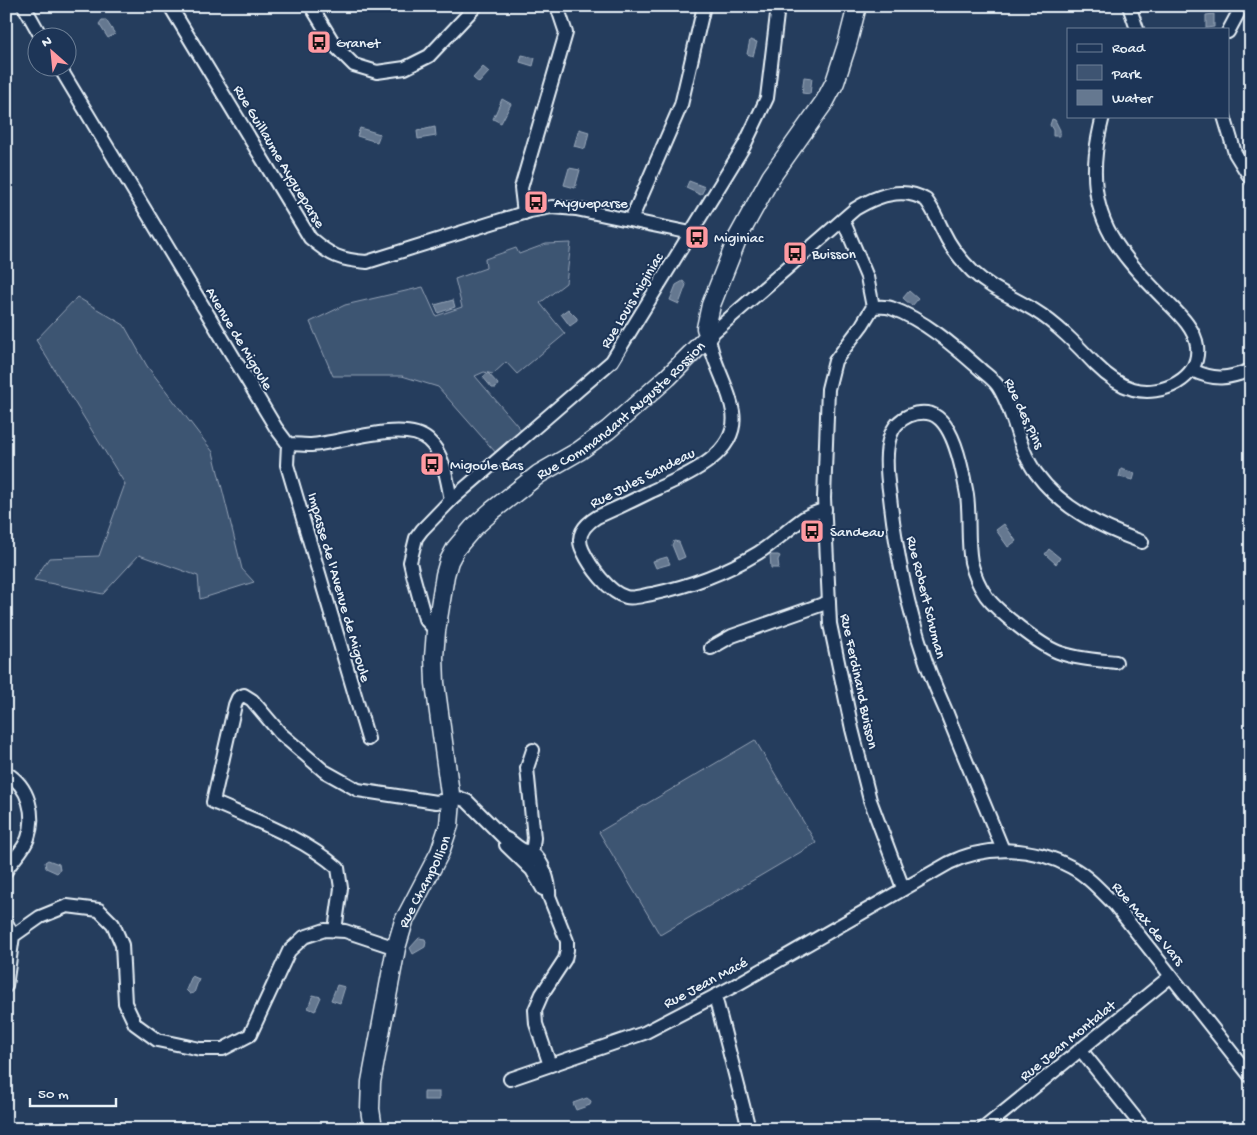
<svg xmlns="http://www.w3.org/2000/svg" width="1257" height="1135" font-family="'Gochi Hand',sans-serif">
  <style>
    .green { fill: #3e5472; stroke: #93a2b5 }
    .water { fill: #657890; stroke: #99a8ba }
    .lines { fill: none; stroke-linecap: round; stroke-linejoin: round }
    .street-casing { stroke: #e8f1f8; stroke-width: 16 }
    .secondary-casing { stroke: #e8f1f8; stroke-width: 21 }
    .street { stroke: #1d3557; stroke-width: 12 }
    .secondary { stroke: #1d3557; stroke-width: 18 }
    .labels { text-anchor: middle; stroke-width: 4; stroke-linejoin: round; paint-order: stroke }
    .poi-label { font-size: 15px; fill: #e8f1f8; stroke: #1d3557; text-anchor: start }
    .street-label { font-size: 15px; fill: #e8f1f8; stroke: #1d3557 }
  </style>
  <rect width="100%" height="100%" fill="#253d5d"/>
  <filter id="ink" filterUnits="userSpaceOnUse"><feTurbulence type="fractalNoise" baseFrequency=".02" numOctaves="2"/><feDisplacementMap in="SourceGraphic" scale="10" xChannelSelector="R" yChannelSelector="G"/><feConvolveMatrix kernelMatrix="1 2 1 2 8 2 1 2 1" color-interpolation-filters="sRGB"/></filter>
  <g filter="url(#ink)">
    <g class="green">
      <polygon points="571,243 566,283 540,303 565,334 517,374 506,362 493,374 484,372 475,376 523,432 497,454 438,387 402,376 333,376 310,322 345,305 423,287 436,316 462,307 455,279 486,268 485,259 516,248 519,254 546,244"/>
      <polygon points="77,297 124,325 147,366 213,452 242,569 254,582 200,599 198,576 139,555 103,594 34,580 49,558 99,556 125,484 36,340"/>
      <polygon points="755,740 816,843 660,935 599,832"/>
    </g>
    <g class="water">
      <polygon points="1214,14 1214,27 1206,28 1206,15"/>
      <polygon points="102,20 106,20 115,34 108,38 99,24"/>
      <polygon points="750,40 757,42 753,56 747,54"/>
      <polygon points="522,55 535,58 533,66 520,62"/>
      <polygon points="483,67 489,72 479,83 473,78"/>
      <polygon points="804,77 812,78 810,94 802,93"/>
      <polygon points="502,99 511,104 501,123 493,119"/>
      <polygon points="1052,119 1055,120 1060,130 1060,136 1053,136 1053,130 1050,125"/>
      <polygon points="435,127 436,136 418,139 417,131"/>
      <polygon points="360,128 380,134 377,142 357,136"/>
      <polygon points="579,129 589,132 585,149 574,146"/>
      <polygon points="569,168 580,170 575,188 564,185"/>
      <polygon points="689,181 705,187 701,195 686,188"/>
      <polygon points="683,281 686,285 679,304 670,300 676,285"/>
      <polygon points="909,291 918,299 912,306 903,298"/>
      <polygon points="453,300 455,307 438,313 435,305"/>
      <polygon points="568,309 577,318 577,321 570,326 561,314"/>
      <polygon points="488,373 498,384 496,388 492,388 483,377"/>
      <polygon points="1121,469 1135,473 1133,480 1119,477"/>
      <polygon points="1004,524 1016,541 1008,547 996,530"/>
      <polygon points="674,541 679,542 685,557 678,560 672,545"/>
      <polygon points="1049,549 1060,558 1056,564 1045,554"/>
      <polygon points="770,555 778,555 780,556 778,560 779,568 771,568"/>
      <polygon points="667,557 670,564 656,568 653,561"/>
      <polygon points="48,860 59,864 60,870 57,873 46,868 45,862"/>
      <polygon points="419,938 425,939 426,942 425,947 413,954 410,948"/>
      <polygon points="192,976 199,979 194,993 190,994 186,990"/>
      <polygon points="337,985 345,987 340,1003 331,1000"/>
      <polygon points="313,995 321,997 315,1011 308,1008"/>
      <rect x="424" y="1092" width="15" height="8"/>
      <polygon points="587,1098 591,1101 590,1105 576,1110 573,1103"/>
    </g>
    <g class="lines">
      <g class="street-casing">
        <g id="street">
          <polyline points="24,6 42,38"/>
          <path d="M170 6 310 238C331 256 340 260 367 262L530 211 552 207 576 209 691 233"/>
          <polyline points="311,6 336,47 354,65 377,72 405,68 429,56 476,6"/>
          <polyline points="1129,6 1137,29"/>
          <polyline points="1228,32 1242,6"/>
          <path d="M60 68 276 428 288 444C296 444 304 445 311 445 341 443 405 419 428 440 444 454 447 480 451 500"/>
          <polyline points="1224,116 1235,153 1251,179"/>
          <polyline points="524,213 521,188 566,33 557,6"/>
          <polyline points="631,220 681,105 704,6"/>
          <polyline points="843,220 867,277 873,307 862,325 835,361 828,389 824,498 830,624 852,729 870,800 903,888"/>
          <path d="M873 307C879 307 886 306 891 308 925 320 955 347 981 370 987 375 994 380 998 386 1015 412 1017 447 1036 473 1062 509 1101 527 1142 542"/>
          <path d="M1192 370C1215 381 1227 379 1251 370"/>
          <polyline points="288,444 287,465 368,739"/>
          <path d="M825 509C818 512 810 514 804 518 788 529 774 543 758 553 725 573 690 586 652 594 644 595 634 599 626 597 609 593 590 566 583 551 575 536 584 525 597 517 615 509 634 500 652 491 683 477 740 455 733 412 729 385 711 361 709 336L855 209C876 196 903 186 926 200 934 210 938 222 944 233 951 248 961 260 973 272 991 289 1013 297 1034 310 1057 324 1077 345 1096 365 1106 375 1119 385 1133 389 1161 397 1201 379 1197 346 1195 329 1179 314 1168 303 1123 257 1088 223 1096 153 1097 141 1100 128 1103 116"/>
          <polyline points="436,631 425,619 413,575 410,562 416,538 422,530 451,500 612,361 744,146 767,98 778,6"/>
          <polyline points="711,648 732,636 829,602"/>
          <path d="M6 773C29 786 36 815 28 838 24 850 12 860 6 871"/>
          <polyline points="506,845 532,870 543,889"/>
          <path d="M1003 850C984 803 964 757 946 711 938 693 930 675 924 656 907 605 896 551 890 497 887 477 882 441 897 424 905 416 916 412 927 413 954 416 963 473 967 495 970 517 967 540 971 562 974 574 979 586 986 596 998 612 1040 645 1058 652 1076 659 1097 660 1116 662"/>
          <polyline points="528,866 531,861 534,838 527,768 533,750"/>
          <polyline points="6,922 13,936"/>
          <path d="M335 930 341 888 338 868C302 837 256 821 213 802L235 705 238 698 244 695 252 700 280 733 324 771 358 790 436 802 459 798 467 801 504 838C511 840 514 845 521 849 524 851 528 851 532 853 543 860 550 883 549 896L567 941V950L565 959 542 994 535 1010 536 1024 550 1065"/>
          <polyline points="6,986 13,936 40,917 67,906 99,910 113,924 122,945 125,1003 135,1024 157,1040 200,1049 223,1049 250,1035 289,951 304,937 325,930 345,931 396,948"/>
          <polyline points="715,996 749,1129"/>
          <polyline points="1080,1049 1144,1129"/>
          <path d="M510 1079 644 1033 736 985 949 863C987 844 1034 847 1071 867 1088 876 1102 892 1115 905L1251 1077"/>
          <polyline points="983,1129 1171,976"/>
        </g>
      </g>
      <g class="secondary-casing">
        <g id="secondary">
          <path id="s1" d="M373 1129 370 1109 371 1082 396 948 404 921 440 852 449 825 451 801 435 683 434 657 436 631 445 575 449 561 456 548 473 528 493 510 539 474 579 451 608 430 668 377 709 336 706 328 711 305 738 237 771 177 825 101 835 82 847 45 857 6"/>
        </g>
      </g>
      <use href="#street" class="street"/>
      <use href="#secondary" class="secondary"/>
    </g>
  </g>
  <defs>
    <g id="bus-square" transform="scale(1.25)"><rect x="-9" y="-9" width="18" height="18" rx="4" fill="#ff9aa2" stroke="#1d3557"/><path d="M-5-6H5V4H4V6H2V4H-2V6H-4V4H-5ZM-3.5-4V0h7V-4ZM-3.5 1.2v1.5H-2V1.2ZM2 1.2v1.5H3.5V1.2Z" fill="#111"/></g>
  </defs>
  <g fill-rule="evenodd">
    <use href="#bus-square" x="319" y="42"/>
    <use href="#bus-square" x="536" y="202"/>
    <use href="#bus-square" x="697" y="237"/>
    <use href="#bus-square" x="795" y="253"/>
    <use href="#bus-square" x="432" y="464"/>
    <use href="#bus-square" x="812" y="531"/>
  </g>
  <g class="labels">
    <g class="poi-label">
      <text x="336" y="47">Granet</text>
      <text x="554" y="207">Aygueparse</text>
      <text x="714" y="242">Miginiac</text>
      <text x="812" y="258">Buisson</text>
      <text x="450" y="469">Migoule Bas</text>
      <text x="830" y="536">Sandeau</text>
    </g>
    <g class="street-label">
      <text transform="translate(280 156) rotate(59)" y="5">Rue Guillaume Aygueparse</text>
      <text transform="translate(631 300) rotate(-59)" y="5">Rue Louis Miginiac</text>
      <text transform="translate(240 338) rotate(59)" y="5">Avenue de Migoule</text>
      <text dy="5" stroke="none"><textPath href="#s1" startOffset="815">Rue Commandant Auguste Rossion</textPath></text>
      <text transform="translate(1025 413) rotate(65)" y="5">Rue des Pins</text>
      <text transform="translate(642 477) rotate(-27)" y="5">Rue Jules Sandeau</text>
      <text transform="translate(340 587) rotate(74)" y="5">Impasse de l'Avenue de Migoule</text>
      <text transform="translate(927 597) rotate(76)" y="5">Rue Robert Schuman</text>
      <text transform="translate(860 681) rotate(78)" y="5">Rue Ferdinand Buisson</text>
      <text dy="5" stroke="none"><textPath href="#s1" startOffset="256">Rue Champollion</textPath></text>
      <text transform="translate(1149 923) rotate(50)" y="5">Rue Max de Vars</text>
      <text transform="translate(705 982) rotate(-28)" y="5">Rue Jean Macé</text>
      <text transform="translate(1067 1040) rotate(-39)" y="5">Rue Jean Montalat</text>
    </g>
  </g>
  <rect width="1257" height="1135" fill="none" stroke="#1d3557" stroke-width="25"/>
  <rect x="12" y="12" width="1232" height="1110" fill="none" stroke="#e8f1f8" stroke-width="2" filter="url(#ink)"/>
  <rect x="1067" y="28" width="162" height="90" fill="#1d3557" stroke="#6e8097"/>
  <rect x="1077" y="44" width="25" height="8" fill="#1d3557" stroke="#6e8097"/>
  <text x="1112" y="52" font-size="15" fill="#e8f1f8">Road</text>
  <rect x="1077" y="65" width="25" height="15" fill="#3e5472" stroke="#6e8097"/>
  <text x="1112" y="78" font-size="15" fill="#e8f1f8">Park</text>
  <rect x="1077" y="90" width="25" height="15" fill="#657890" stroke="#6e8097"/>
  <text x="1112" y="102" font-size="15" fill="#e8f1f8">Water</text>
  <g transform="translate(52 52) rotate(333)"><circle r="24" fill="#1d3557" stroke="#6e8097"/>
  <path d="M0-4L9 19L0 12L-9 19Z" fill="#ff9aa2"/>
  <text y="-8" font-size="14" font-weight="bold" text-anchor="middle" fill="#e8f1f8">N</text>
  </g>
  <path d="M30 1098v8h86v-8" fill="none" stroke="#e8f1f8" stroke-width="2.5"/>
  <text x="38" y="1098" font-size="15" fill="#e8f1f8" stroke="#1d3557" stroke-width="4" paint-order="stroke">50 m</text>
</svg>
